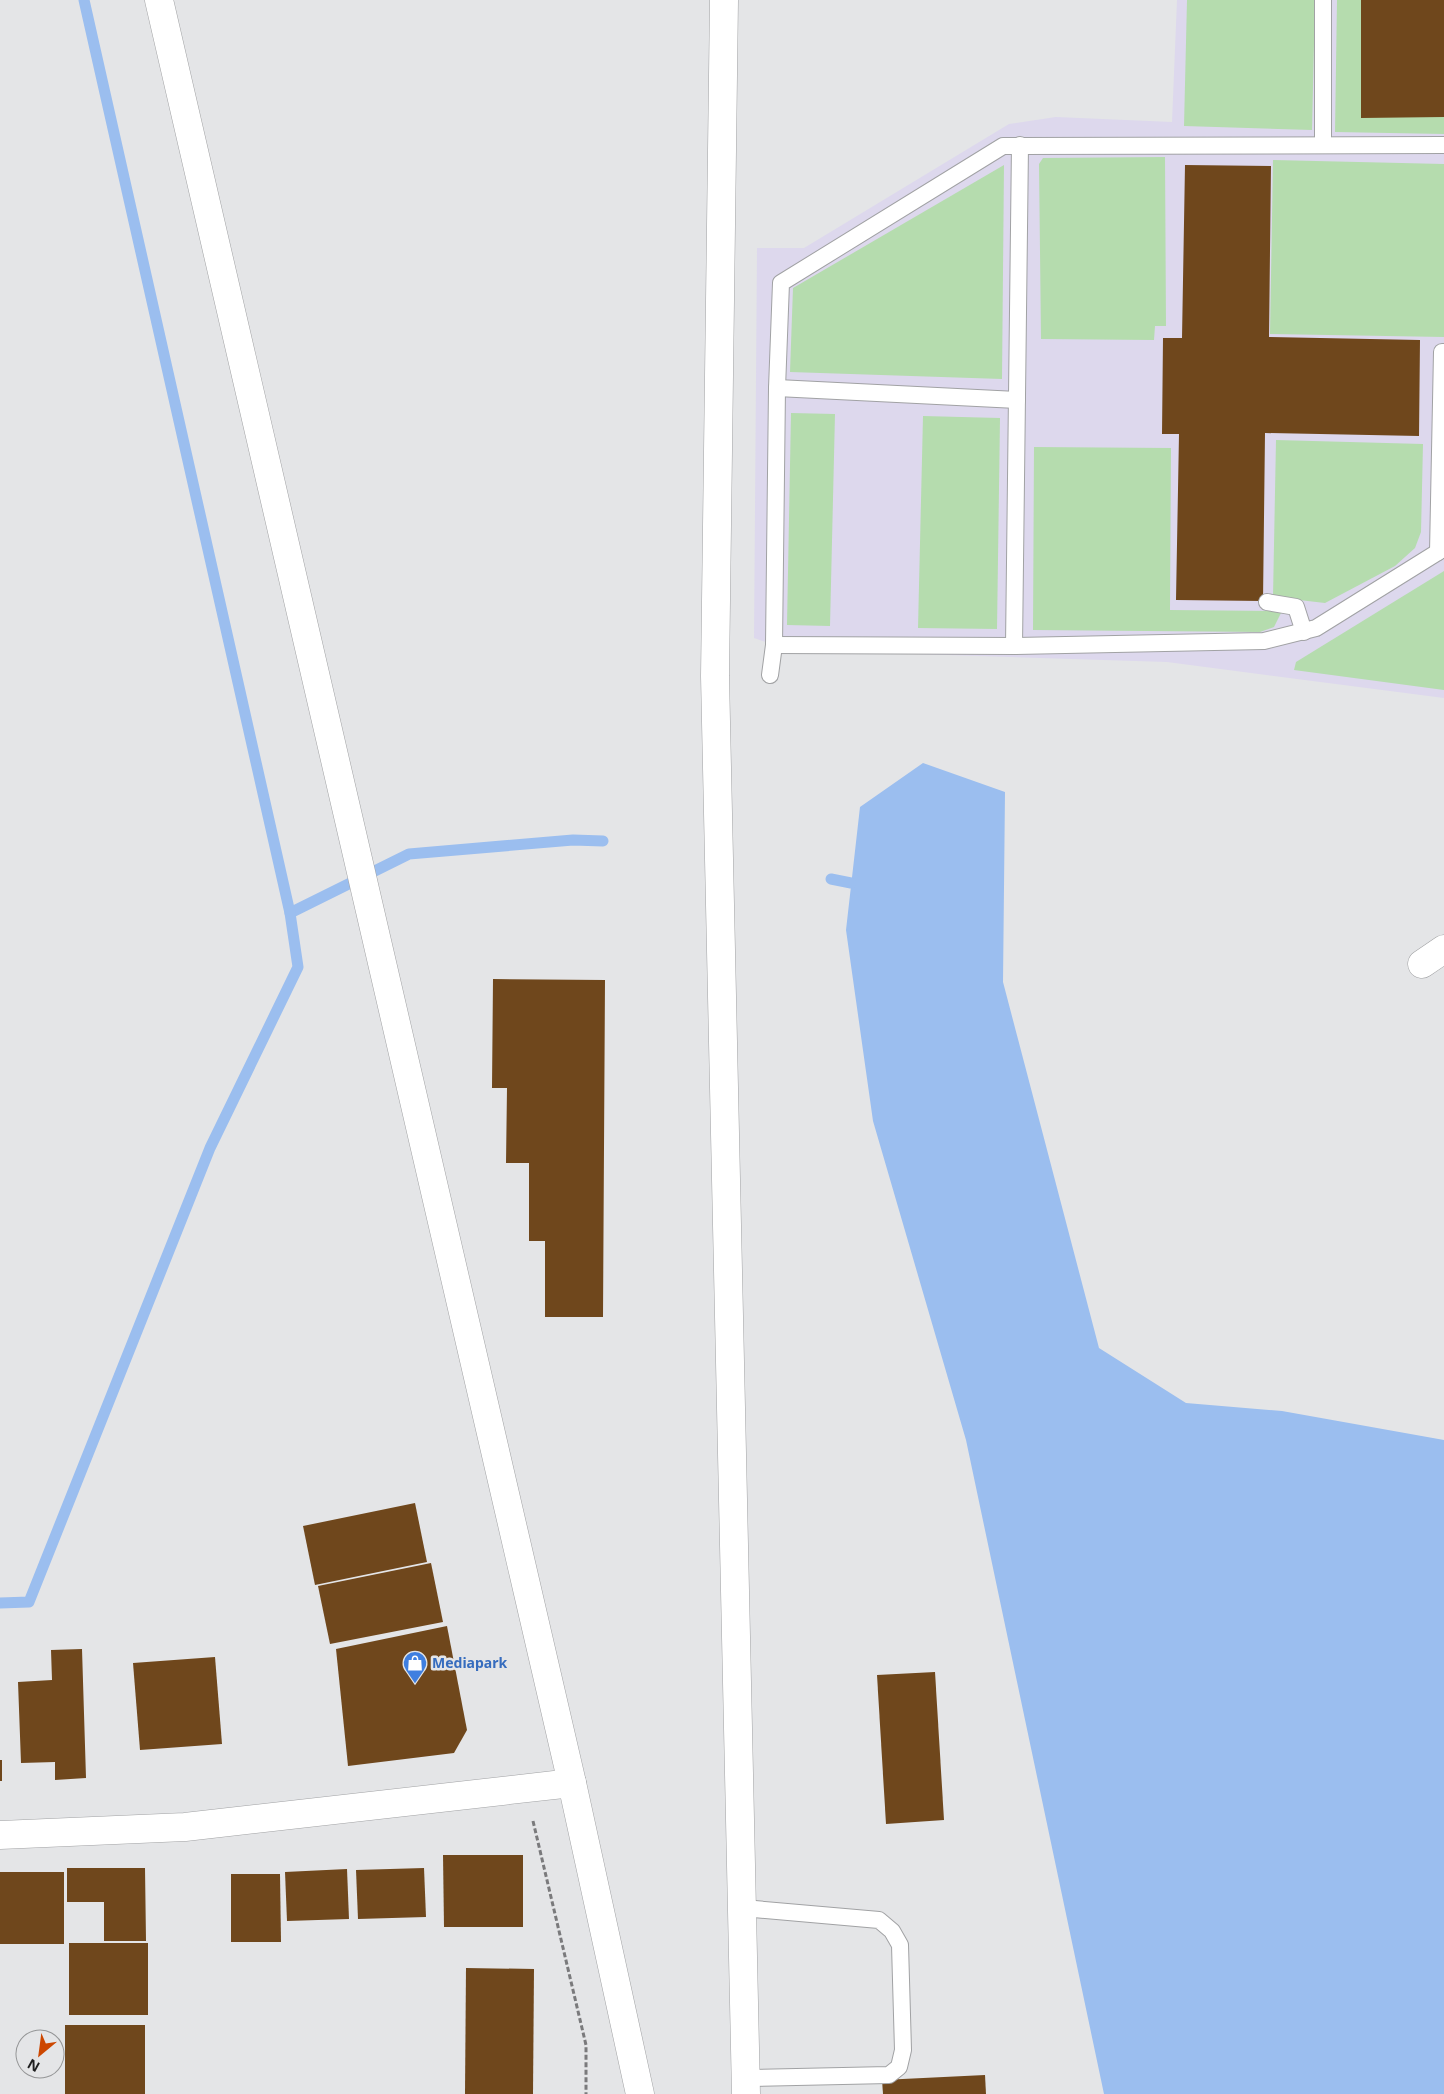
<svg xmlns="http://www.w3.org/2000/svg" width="1444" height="2094" font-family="'Noto Sans',sans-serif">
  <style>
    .education { fill: #ddd8ed }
    .green { fill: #b5dcae }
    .water { fill: #9bbeef }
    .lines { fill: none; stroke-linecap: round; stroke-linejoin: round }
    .stream { stroke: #9bbeef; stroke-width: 11 }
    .building { fill: #6f471c }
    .service-casing { stroke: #a1a2a4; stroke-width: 18 }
    .minor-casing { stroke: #a1a2a4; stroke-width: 29 }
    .tertiary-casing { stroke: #a1a2a4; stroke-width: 29 }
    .path { stroke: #7a7a7c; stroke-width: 3; stroke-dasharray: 5 2.5; stroke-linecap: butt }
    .service { stroke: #fff; stroke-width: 16 }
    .minor { stroke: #fff; stroke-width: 28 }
    .tertiary { stroke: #fff; stroke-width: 28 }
    .labels { text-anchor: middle; stroke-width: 5; stroke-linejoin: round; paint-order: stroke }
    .shop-label { font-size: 14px; font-weight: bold; fill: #366cbe; stroke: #e4e5e7; text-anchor: start }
  </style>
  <rect width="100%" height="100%" fill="#e4e5e7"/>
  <polygon class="education" points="1177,0 1444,0 1444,698 1167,662 789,650 754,638 757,248 804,248 1009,124 1056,117 1172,122"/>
  <g class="green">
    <polygon points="1187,0 1315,0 1312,130 1184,126"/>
    <polygon points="1337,0 1444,0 1444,134 1335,132"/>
    <polygon points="1165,157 1166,326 1155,326 1154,340 1041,339 1039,164 1043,158"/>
    <polygon points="1273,160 1444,164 1444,337 1270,334"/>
    <polygon points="1004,165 1002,379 790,372 793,288"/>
    <polygon points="791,413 835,414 830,626 787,625"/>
    <polygon points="923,416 1000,418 997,629 918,628"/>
    <polygon points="1276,440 1423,444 1421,532 1415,548 1395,566 1325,603 1273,597"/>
    <polygon points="1034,447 1171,448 1170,610 1282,611 1274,627 1260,632 1033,630"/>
    <polygon points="1444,571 1444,690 1294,670 1296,662"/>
  </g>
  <polygon class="water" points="923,763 1005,792 1003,982 1099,1348 1186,1403 1282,1411 1444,1440 1444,2094 1104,2094 966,1440 873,1121 846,930 860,807"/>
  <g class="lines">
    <g class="stream">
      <polyline points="831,879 851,883"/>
      <polyline points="290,913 409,854 573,840 603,841"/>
      <polyline points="0,1603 29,1602 210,1148 298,967 290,913 84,0"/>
    </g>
  </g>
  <g class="building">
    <polygon points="1361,0 1444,0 1444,117 1361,118"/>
    <polygon points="1185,165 1271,166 1269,337 1420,340 1419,436 1265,433 1263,601 1176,600 1179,434 1162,434 1163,338 1182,338"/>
    <polygon points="493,979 605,980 603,1317 545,1317 545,1241 529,1241 529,1163 506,1163 507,1088 492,1088"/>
    <polygon points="415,1503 427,1562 315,1585 303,1526"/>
    <polygon points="431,1563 443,1622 330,1644 318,1586"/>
    <polygon points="447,1626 467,1730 454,1753 348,1766 336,1649"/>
    <polygon points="82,1649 86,1778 55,1780 55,1762 21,1763 18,1682 52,1680 51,1650"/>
    <polygon points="215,1657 222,1744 140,1750 133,1663"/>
    <polygon points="935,1672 944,1820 886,1824 877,1675"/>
    <rect x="0" y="1760" width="2" height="21"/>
    <polygon points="443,1855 523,1855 523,1927 444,1927"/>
    <polygon points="67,1868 145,1868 146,1941 104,1941 104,1902 67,1902"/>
    <polygon points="424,1868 426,1917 358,1919 356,1870"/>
    <polygon points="347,1869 349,1919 287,1921 285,1872"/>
    <rect x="0" y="1872" width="64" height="72"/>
    <polygon points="231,1874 280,1874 281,1942 231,1942"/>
    <rect x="69" y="1943" width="79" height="72"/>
    <polygon points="466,1968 534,1969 533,2094 465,2094"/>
    <rect x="65" y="2025" width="80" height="69"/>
    <polygon points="985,2075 986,2094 883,2094 882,2080"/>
  </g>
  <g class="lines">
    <g class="service-casing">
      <g id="service">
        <polyline points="1323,0 1323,145"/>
        <polyline points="777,388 1017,400"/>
        <polyline points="1438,552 1442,352 1444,352"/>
        <polyline points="1267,602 1296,607 1304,632"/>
        <polyline points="774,645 1014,646 1264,641 1316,628 1438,552 1444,546"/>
        <polyline points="1014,646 1020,145"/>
        <polyline points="770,675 774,645 777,388 781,283 1003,146 1444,145"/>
        <polyline points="743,1908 879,1920 892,1931 900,1945 903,2050 899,2067 889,2075 747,2078"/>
      </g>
    </g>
    <g class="minor-casing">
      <g id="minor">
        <polyline points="1422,964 1444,949"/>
        <polyline points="0,1835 185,1827 572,1783"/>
      </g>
    </g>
    <g class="tertiary-casing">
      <g id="tertiary">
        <polyline points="159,0 572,1783 640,2094"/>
        <polyline points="724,0 715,676 746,2094"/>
      </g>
    </g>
    <polyline class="path" points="533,1821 586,2045 586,2094"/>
    <use href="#service" class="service"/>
    <use href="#minor" class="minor"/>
    <use href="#tertiary" class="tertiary"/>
  </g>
  <defs>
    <g id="shop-pin" transform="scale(1.25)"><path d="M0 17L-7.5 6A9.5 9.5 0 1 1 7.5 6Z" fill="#3f7fe0" stroke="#e4e5e7"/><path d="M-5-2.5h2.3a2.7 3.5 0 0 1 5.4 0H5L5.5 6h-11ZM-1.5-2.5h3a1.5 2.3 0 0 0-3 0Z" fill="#fff"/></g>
  </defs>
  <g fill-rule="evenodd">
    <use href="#shop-pin" x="415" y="1663"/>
  </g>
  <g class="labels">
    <g class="shop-label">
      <text x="432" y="1668">Mediapark</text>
    </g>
  </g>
  <g transform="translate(40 2054) rotate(209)"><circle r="24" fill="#e4e5e7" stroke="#959697"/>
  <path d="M0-4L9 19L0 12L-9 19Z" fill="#cc4700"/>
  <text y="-8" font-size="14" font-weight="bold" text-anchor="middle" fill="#1f1f20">N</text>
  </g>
</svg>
